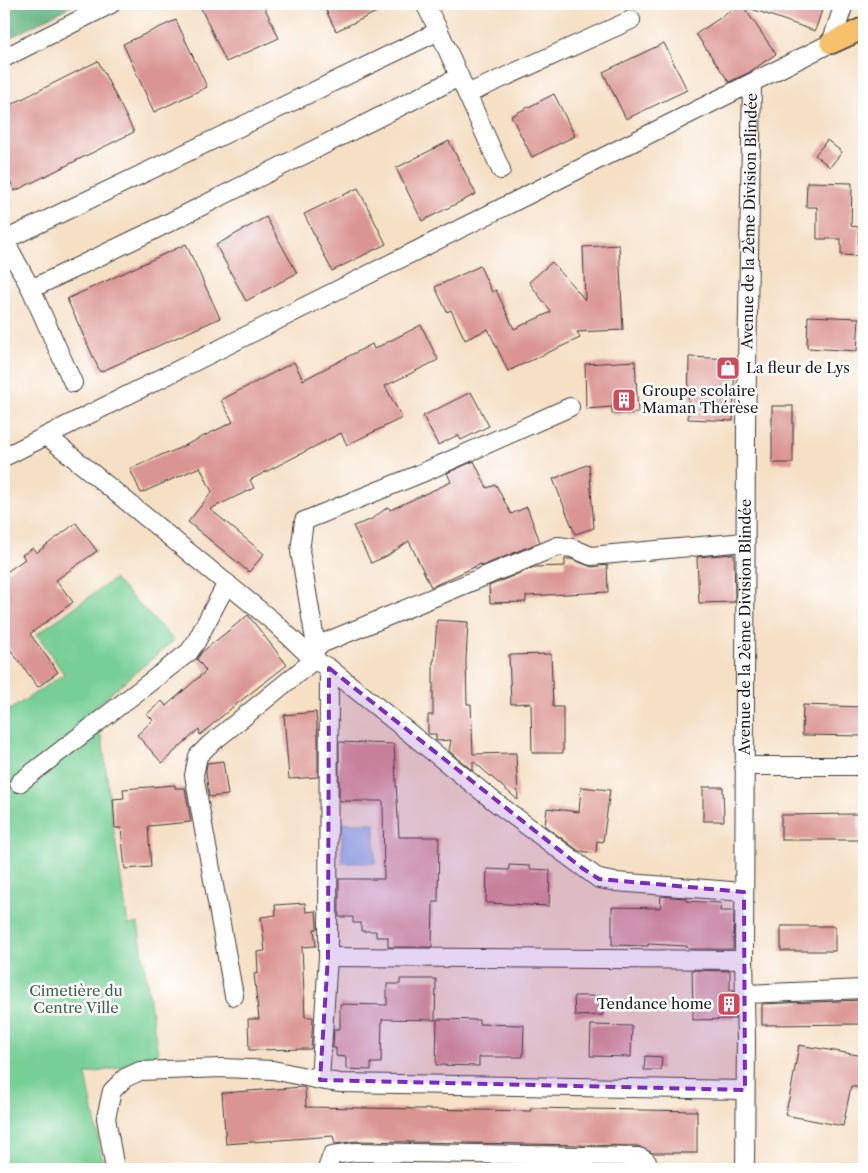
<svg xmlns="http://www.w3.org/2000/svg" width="868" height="1173" font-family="'Libre Caslon Text',serif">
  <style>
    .green { fill: #76cf94; stroke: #497658 }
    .forest { fill: #60b27e; stroke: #3e674d }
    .water { fill: #76ace4; stroke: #496480 }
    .building { fill: #da9592 }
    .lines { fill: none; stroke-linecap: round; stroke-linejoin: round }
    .minor-casing { stroke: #3d3935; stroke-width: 20 }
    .major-casing { stroke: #3d3935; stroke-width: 24 }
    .minor { stroke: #fff; stroke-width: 18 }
    .major { stroke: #f7c06c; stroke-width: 21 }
    .marked { fill: #7b2cbf; fill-opacity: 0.2; stroke: #7b2cbf; stroke-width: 4; stroke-dasharray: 10 6; stroke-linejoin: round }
    .labels { text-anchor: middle; stroke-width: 5; stroke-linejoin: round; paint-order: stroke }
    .street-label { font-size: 15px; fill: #1c1c1c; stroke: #fff }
    .poi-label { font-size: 15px; fill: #1c1c1c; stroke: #fff; text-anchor: start }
    .park-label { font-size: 15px; fill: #40644c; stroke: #fff }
  </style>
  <rect width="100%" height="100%" fill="#fff"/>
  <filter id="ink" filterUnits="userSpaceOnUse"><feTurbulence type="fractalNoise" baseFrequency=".02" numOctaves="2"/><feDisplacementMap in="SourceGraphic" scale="10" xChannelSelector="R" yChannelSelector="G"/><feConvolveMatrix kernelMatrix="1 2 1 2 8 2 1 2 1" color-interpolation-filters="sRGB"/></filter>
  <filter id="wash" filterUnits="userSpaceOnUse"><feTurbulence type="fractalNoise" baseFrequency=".0096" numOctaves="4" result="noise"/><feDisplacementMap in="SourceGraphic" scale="20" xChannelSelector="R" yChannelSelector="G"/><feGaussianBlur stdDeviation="1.12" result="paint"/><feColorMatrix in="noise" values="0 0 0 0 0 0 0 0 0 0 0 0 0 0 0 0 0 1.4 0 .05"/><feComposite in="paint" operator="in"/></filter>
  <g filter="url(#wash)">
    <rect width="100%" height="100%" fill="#f5dfc5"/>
    <polygon class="green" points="114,579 174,640 89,712 102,738 112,819 128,925 138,923 159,1060 86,1074 104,1169 4,1169 4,714 64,674 37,634"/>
    <polygon class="forest" points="4,4 75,4 4,41"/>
    <rect class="water" x="342" y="823" width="33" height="40"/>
    <g id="blocks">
      <g class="building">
        <polygon points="199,4 263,4 279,38 226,62"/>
        <polygon points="323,4 394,4 336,31"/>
        <polygon points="741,4 742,5 824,4 815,31 743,6 776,54 748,73 729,82 696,34"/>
        <polygon points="176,20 207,87 154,112 123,44"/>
        <polygon points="664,43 687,90 626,119 603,72"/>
        <polygon points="98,61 134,132 15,191 4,169 4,108"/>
        <polygon points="554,94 575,136 532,157 511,116"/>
        <polygon points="827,140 842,152 830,167 815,155"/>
        <polygon points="449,141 476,194 422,221 396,168"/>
        <polygon points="807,182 852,183 851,226 859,227 858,256 841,255 841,239 817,239 817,207 806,207"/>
        <polygon points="358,188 386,244 332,271 304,214"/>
        <polygon points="266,217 297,273 246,301 216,245"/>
        <polygon points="186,244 220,318 100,372 67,299"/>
        <polygon points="619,245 623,330 577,332 580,338 508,371 488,329 465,340 451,310 447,312 435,287 480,266 492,292 496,290 514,329 551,312 529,282 552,262 585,300 583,247"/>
        <polygon points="808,316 859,318 857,351 807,348"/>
        <polygon points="421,325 438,360 385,386 402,418 347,445 341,433 250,480 254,488 210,509 264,554 249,572 188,522 212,492 200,467 141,493 130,469 168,452 169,453 233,422 221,400 294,362 303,380 372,344 374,349"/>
        <polygon points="689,357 735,359 733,421 688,419"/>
        <polygon points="635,361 638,413 612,414 612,407 586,409 585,364"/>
        <polygon points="471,392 489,426 461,440 458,435 438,445 423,416"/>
        <rect x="772" y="406" width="21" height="57"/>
        <polygon points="474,461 487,488 496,485 511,514 527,507 540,542 482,566 481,564 431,587 409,541 387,556 371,563 353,526 370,520 388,507 390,510 451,482 447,473"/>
        <polygon points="589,464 594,528 575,534 553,479"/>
        <polygon points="76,523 97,551 56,580 73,602 30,634 58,672 38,687 4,641 4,574 25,559 22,555 33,548 36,553"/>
        <polygon points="734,554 735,602 699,603 697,557"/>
        <polygon points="565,559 571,559 592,567 607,565 608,592 526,596 526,602 490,603 489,586 534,567 565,566"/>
        <polygon points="248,615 287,665 234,706 200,735 199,729 162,763 137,735 153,720 147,714 162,701 166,706 206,671 197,659 202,652"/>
        <polygon points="437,620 468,622 466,660 467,704 471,704 473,754 516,753 518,800 473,761 473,771 449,751 451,740 436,741 436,734 428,734 428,715 433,715 433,661 434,661"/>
        <polygon points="551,654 553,707 563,707 563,753 532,753 531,703 511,704 509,655"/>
        <polygon points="803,705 864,707 864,736 802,735"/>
        <polygon points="316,712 318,737 318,777 289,779 284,715"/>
        <polygon points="339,742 394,744 399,837 439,837 438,902 433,902 432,947 388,947 388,937 376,937 376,931 361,931 361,923 353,923 353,917 339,917 339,879 384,879 383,801 339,801"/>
        <polygon points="223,761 228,795 209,797 206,772 207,763"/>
        <polygon points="175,785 175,788 185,788 191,822 148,826 151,867 125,869 121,828 115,828 113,799 124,798 123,789"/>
        <polygon points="581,787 610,790 603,842 597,841 596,853 579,851 545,826 547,808 579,812"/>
        <polygon points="703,787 723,787 724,821 703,821"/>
        <polygon points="858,814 859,840 781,840 781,815"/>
        <polygon points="509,865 530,866 530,869 550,870 549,906 486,903 487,869 509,870"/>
        <polygon points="661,896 686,898 686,901 721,903 720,911 734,911 733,949 692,949 687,948 687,946 648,944 648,946 612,945 612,907 660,908"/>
        <polygon points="305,903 306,912 316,911 317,924 317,929 314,929 316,946 302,947 305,1017 313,1017 311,1049 249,1050 248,1019 259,1019 254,974 258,973 257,952 265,951 261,917 276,915 275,905"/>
        <rect x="781" y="926" width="54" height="25"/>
        <polygon points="692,970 730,971 730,990 734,990 735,1019 693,1020"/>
        <polygon points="400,979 436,979 435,1020 382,1019 381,1063 371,1063 371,1070 346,1069 346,1057 336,1056 336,1048 333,1048 334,1029 340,1029 340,1004 387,1005 387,984 400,984"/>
        <polygon points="574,996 602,996 603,1015 575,1016"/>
        <polygon points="864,1000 864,1024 762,1025 762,1004"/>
        <polygon points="437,1019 479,1020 479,1024 524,1025 523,1057 479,1057 479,1066 436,1065"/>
        <polygon points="591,1025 632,1026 631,1057 590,1056"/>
        <polygon points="799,1045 864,1056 864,1089 851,1086 843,1126 785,1115 791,1090"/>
        <polygon points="645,1056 662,1057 661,1070 644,1070"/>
        <polygon points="303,1087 305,1088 306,1107 531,1111 531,1108 697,1111 697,1153 653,1153 638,1146 356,1141 335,1144 333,1136 226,1144 222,1093"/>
      </g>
    </g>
  </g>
  <g filter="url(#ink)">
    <use href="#blocks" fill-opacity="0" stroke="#3d3935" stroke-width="1"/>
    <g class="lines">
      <g class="minor-casing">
        <g id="minor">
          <polyline points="425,4 439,31 501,170"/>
          <polyline points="4,58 111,4"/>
          <polyline points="467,94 631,20"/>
          <polyline points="4,239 31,289 73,383"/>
          <polyline points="5,240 439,31"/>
          <polyline points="31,289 148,233 459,77"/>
          <polyline points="47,436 275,623 314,660 329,668 495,802 599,879 616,882 744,892"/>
          <polyline points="4,457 831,43 844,4"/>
          <polyline points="316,646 558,546 572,548 591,556 745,542"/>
          <polyline points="744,766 864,766"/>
          <polyline points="19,783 189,652 196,642 227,583"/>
          <polyline points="328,957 744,960"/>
          <polyline points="746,994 864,989"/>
          <polyline points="234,996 194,775 198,756 209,745 314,660 316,646 300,551 304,521 422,473 570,407"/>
          <polyline points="320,1080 328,957 329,668"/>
          <polyline points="115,1169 106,1118 112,1091 125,1078 140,1071 221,1068 273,1070 320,1080 340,1083 745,1090"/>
          <path d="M327 1169 332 1155 356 1152 638 1157C645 1159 649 1162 649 1169"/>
          <path id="s1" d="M745 1169 746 1039 744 960 746 427 752 84"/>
        </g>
      </g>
      <g class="major-casing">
        <polyline id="major" points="831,43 864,28"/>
      </g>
      <use href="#minor" class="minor"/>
      <use href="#major" class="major"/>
    </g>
  </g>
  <path class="marked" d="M329 668 582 868 599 879 744 892 745 1090 320 1080 328 957Z"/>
  <defs>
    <g id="shop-square" transform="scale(1.25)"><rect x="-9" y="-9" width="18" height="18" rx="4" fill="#d1495b" stroke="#fff"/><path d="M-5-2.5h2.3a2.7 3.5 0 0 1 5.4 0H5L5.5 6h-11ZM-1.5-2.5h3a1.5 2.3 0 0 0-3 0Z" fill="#fff"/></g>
    <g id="building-square" transform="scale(1.25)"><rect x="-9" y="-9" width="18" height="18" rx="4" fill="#d1495b" stroke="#fff"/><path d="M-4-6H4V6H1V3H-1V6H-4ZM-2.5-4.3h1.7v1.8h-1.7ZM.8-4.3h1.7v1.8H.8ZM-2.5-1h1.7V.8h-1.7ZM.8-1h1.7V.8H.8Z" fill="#fff"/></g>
  </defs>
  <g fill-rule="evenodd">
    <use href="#shop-square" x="728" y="368"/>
    <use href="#building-square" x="624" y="400"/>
    <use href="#building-square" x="729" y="1004"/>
  </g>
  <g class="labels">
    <g class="street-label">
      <text dy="5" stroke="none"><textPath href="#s1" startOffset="948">Avenue de la 2ème Division Blindée</textPath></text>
      <text dy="5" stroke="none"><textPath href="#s1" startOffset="542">Avenue de la 2ème Division Blindée</textPath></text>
    </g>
    <g class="poi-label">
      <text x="746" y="373">La fleur de Lys</text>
      <text x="642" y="396">Groupe scolaire<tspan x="642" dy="17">Maman Thérèse</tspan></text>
      <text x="712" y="1009" text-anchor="end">Tendance home</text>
    </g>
    <g class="park-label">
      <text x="76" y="996">Cimetière du<tspan x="76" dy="17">Centre Ville</tspan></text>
    </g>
  </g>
  <rect width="868" height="1173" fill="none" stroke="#fff" stroke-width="20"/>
</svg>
